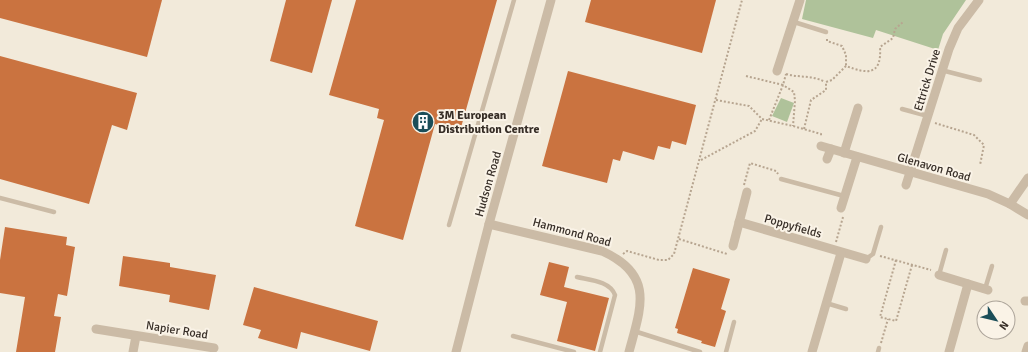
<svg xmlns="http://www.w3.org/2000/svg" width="1028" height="352" font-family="Signika,sans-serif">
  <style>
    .green { fill: #afc29a }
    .building { fill: #ca7340 }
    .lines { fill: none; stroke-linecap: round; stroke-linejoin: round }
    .path { stroke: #b7a590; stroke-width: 2; stroke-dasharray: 2 2; stroke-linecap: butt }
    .lane { stroke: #cbbba6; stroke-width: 4.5 }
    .street { stroke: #cbbba6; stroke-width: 9 }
    .labels { text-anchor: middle; stroke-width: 4; stroke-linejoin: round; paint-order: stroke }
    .street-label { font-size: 12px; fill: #372e27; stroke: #faf3e7 }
    .poi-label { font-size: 12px; font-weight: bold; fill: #372e27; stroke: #faf3e7; text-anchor: start }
  </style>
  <rect width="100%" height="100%" fill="#f2eada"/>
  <g class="green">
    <polygon points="806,0 966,0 943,34 938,50 876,30 873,38 802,19"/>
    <polygon points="781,98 794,103 787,122 772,116"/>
  </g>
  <g class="building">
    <polygon points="0,0 162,0 147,57 0,18"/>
    <polygon points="286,0 332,0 312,73 270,61"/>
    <polygon points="356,0 497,0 460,131 435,124 403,240 355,226 384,120 377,118 379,109 329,95"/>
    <polygon points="591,0 716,0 702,53 585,22"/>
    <polygon points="0,56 137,93 127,130 112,125 89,204 0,179"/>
    <polygon points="568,71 696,105 686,145 672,141 670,149 658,146 654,160 623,151 620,161 613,159 607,183 542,166"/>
    <polygon points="5,227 67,237 66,245 75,247 67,296 58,294 54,316 61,317 55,352 16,352 25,297 0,293 0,260"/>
    <polygon points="123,256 170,263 170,267 216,275 209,310 169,302 170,295 119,286"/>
    <polygon points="549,262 569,267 564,287 609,298 595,351 557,341 567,302 540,295"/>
    <polygon points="693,268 730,279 721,309 726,311 715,347 701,343 702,341 677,333 678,329 675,328"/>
    <polygon points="254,287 378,321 370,351 301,332 297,349 258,338 261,330 243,325"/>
  </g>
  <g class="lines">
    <g class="path">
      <polyline points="827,39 827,41 842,46 846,55 846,66"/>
      <path d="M786 74C800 78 813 75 825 82"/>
      <polyline points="746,76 783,85 786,74"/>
      <polyline points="716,100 749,106 762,119 793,126 821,134 821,137"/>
      <polyline points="769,120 783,85 794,92 795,101 793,126"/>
      <polyline points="935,123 974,135 984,145 980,165"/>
      <path d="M804 129 811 100 826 90V82L832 80 846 66C867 74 882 76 880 47L893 38 895 29 903 22"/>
      <polyline points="701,160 755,131 762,119"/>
      <polyline points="744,185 750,163 776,171 778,174"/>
      <polyline points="679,239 727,254"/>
      <polyline points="836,242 843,217"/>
      <polyline points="623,254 627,251 659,260 668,260 674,254 742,0"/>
      <polyline points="880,256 931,270"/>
      <polyline points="896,260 880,317 896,321 912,265"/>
      <polyline points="881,343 888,319"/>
    </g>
    <g class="lane">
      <polyline points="794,22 826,32"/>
      <polyline points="941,70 980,80"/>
      <polyline points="902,109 928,116"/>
      <polyline points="781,179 844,196"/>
      <polyline points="0,198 54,212"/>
      <polyline points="449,225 514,0"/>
      <polyline points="866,259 873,254 881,227"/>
      <polyline points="939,275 946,250"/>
      <path d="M577 277C590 280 610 281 615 295L600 352"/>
      <polyline points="985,289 992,266"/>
      <polyline points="826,303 846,309"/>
      <polyline points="634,331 700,352"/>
      <polyline points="513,336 574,352"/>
      <polyline points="726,352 734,322"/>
      <polyline points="878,352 879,348"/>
    </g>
    <g class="street">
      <polyline points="777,71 800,0"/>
      <polyline points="821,146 988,194 1010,204 1028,215"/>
      <polyline points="844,153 858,108"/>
      <polyline points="827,159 831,149"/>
      <polyline points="906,185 949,49 958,28 979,0"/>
      <polyline points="1010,204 1028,178"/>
      <polyline points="841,208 857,157"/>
      <polyline points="739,222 866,259"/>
      <path d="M489 224 602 251C655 275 641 307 629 352"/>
      <polyline points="733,246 747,192"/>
      <polyline points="939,275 988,290"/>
      <polyline points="1025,301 1028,301"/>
      <polyline points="96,329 214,348"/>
      <polyline points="133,352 136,336"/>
      <polyline points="456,352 489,224 551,0"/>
      <polyline points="812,352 841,253"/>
      <polyline points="949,352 968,284"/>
      <polyline points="1026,352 1028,346"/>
    </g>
  </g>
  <defs>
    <g id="building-disc" transform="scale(1.15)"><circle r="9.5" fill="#1b4e59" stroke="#faf3e7"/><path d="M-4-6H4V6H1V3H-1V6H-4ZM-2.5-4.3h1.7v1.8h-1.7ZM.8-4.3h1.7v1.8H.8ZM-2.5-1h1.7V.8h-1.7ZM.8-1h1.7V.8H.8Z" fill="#fff"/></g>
  </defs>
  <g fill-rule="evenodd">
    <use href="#building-disc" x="423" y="122"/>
  </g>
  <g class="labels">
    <g class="street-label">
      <text transform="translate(927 80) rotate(-73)" y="4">Ettrick Drive</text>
      <text transform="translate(934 167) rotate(16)" y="4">Glenavon Road</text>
      <text transform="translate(488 184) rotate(-74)" y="4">Hudson Road</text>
      <text transform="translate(793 226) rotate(16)" y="4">Poppyfields</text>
      <text transform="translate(572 232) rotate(15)" y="4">Hammond Road</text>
      <text transform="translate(177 330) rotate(9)" y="4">Napier Road</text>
    </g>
    <g class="poi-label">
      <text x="438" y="119">3M European<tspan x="438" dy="14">Distribution Centre</tspan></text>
    </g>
  </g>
  <g transform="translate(996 320) rotate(125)"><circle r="19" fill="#faf3e7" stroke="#aca49a"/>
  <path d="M0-3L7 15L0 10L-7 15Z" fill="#1b4e59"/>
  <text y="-6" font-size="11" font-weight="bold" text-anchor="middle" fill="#372e27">N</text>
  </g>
</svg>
